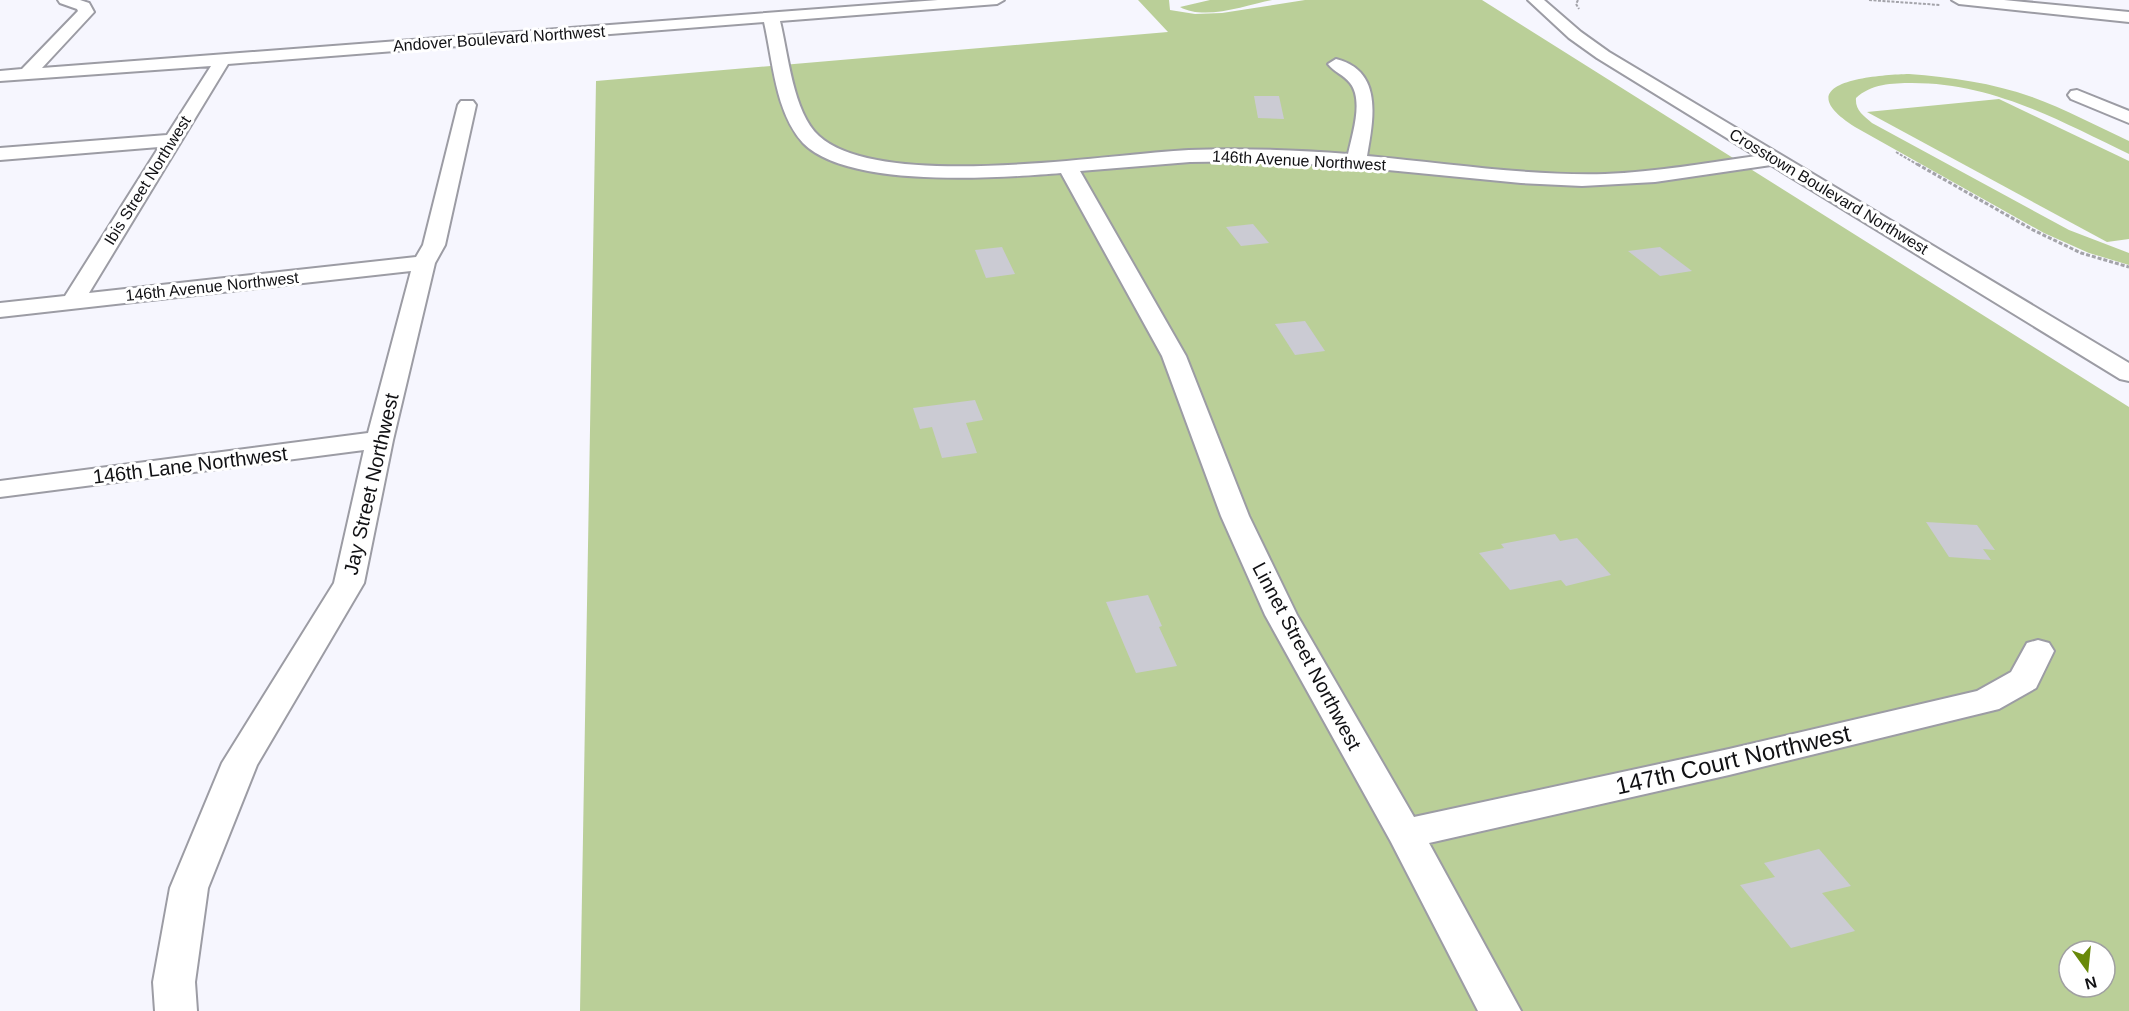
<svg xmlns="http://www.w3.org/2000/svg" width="2129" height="1011" font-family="Arial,sans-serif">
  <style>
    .green { fill: #bacf98; fill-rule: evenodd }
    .building { fill: #cbcbd3 }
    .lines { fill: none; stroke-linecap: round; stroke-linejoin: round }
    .minor-casing { stroke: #9c9ca4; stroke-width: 4 }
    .path-far1 { stroke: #a4a4aa; stroke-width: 2; stroke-dasharray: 3 1.5; stroke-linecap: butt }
    .path { stroke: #a4a4aa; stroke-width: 3; stroke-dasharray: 4 2; stroke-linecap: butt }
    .minor { fill: #fff; fill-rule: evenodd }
    .labels { text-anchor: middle; stroke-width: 6; stroke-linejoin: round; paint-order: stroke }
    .far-street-label { font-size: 16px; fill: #111114; stroke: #fff }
    .street-label { font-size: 20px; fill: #111114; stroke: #fff }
    .near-street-label { font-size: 24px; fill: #111114; stroke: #fff }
  </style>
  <rect width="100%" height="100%" fill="#f6f6fe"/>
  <g class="green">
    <path d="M1138 0H1169L1170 10 1195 14 1222 13 1305 0H1482L2129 407V1011H580L596 81 1168 32ZM2069 951H2105V987H2069Z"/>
    <path d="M1210 0H1272C1246 5 1205 21 1180 7Z"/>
    <path d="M1909 74C1951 77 1992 83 2032 97 2065 109 2097 126 2129 141V154C2058 120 1993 83 1912 83 1892 83 1871 84 1856 98 1855 110 1863 115 1872 123L2069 230 2129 253V265L2089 253 2044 233 1855 127C1784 82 1874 75 1909 74Z"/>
    <polygon points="1999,99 2129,161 2129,239 2107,242 1867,112"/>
  </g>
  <g class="building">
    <polygon points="1254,96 1279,96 1284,119 1258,118"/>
    <polygon points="1253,224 1269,243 1241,246 1226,227"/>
    <polygon points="1002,247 1015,274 986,278 975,250"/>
    <polygon points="1660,247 1692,271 1660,276 1628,251"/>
    <polygon points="1305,321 1325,351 1295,355 1275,324"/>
    <polygon points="975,400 983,420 966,423 977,453 942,458 932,427 920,429 913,408"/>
    <polygon points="1926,522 1977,525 1995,550 1983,549 1991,560 1949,557"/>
    <polygon points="1555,534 1560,541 1577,538 1611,575 1566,586 1561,580 1510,590 1479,553 1504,548 1501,544"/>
    <polygon points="1148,595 1162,626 1159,627 1177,666 1136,673 1106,602"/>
    <polygon points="1819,849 1851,886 1822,893 1855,931 1791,948 1740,885 1775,877 1764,863"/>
  </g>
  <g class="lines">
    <g class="minor-casing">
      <g id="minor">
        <path d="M58 0H80L89 3 94 12 42 68 938 0H1004L997 4 780 21C788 53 793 113 819 136 881 192 1106 154 1189 150 1242 148 1296 150 1348 154 1352 135 1364 100 1350 83 1344 75 1334 72 1328 64L1336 59C1384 71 1373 120 1367 156 1446 163 1526 176 1605 174 1656 172 1706 163 1756 156L1597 58 1569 38 1528 0H1544L1581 32 1609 52 2129 363V381L2120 379 1771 165 1655 182 1582 186 1521 183 1347 166 1262 161 1190 162 1080 171 1186 356 1249 516 1297 615 1414 817 1729 749 1977 691 2011 672 2027 643 2038 640 2049 643 2054 651 2036 688 1999 709 1729 775 1429 843 1521 1011H1478L1391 842 1265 615 1221 516 1162 356 1061 173C1000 178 848 189 803 143 775 112 773 61 764 22L228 64 89 293 416 257 423 245 458 105 461 101H473L476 105 445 245 435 263 393 440 364 583 257 765 208 888 195 982 197 1011H155L153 982 170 888 222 763 334 583 364 450 0 497V481L368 433 411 271 0 317V303L65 296 159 147 0 160V148L167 135 211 66 0 81V71L22 69 78 11 77 9 60 3Z"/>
        <polygon points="1952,0 2004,0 2129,12 2129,22 1959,4"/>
        <polygon points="2077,90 2129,111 2129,123 2071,99 2068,95 2071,91"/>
      </g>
    </g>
    <g class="path-far1">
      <polyline points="1578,0 1576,4 1579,9"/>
      <polyline points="1869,0 1940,5"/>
      <polyline points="1896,152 1920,166"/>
    </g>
    <polyline class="path" points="1917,164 2033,230 2081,253 2129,267"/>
    <use href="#minor" class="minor"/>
  </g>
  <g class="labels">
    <g class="far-street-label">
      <text transform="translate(499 38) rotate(-4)" y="6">Andover Boulevard Northwest</text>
      <text transform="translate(1299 160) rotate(3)" y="6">146th Avenue Northwest</text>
      <text transform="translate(147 180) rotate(-58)" y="6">Ibis Street Northwest</text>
      <text transform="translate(1829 191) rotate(31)" y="6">Crosstown Boulevard Northwest</text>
      <text transform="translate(212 286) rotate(-6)" y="6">146th Avenue Northwest</text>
    </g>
    <g class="street-label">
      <text transform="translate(190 465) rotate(-7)" y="7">146th Lane Northwest</text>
      <text transform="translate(371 484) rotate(-77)" y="7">Jay Street Northwest</text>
      <text transform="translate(1307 656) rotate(62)" y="7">Linnet Street Northwest</text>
    </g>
    <g class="near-street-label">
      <text transform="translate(1733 760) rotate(-13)" y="8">147th Court Northwest</text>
    </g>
  </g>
  <g transform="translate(2087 969) rotate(165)"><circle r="28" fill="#ffffff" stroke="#a0a0a1" stroke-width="1.5"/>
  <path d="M0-4.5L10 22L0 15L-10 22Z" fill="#688909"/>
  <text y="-9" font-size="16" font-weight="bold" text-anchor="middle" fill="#111114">N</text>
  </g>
</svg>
